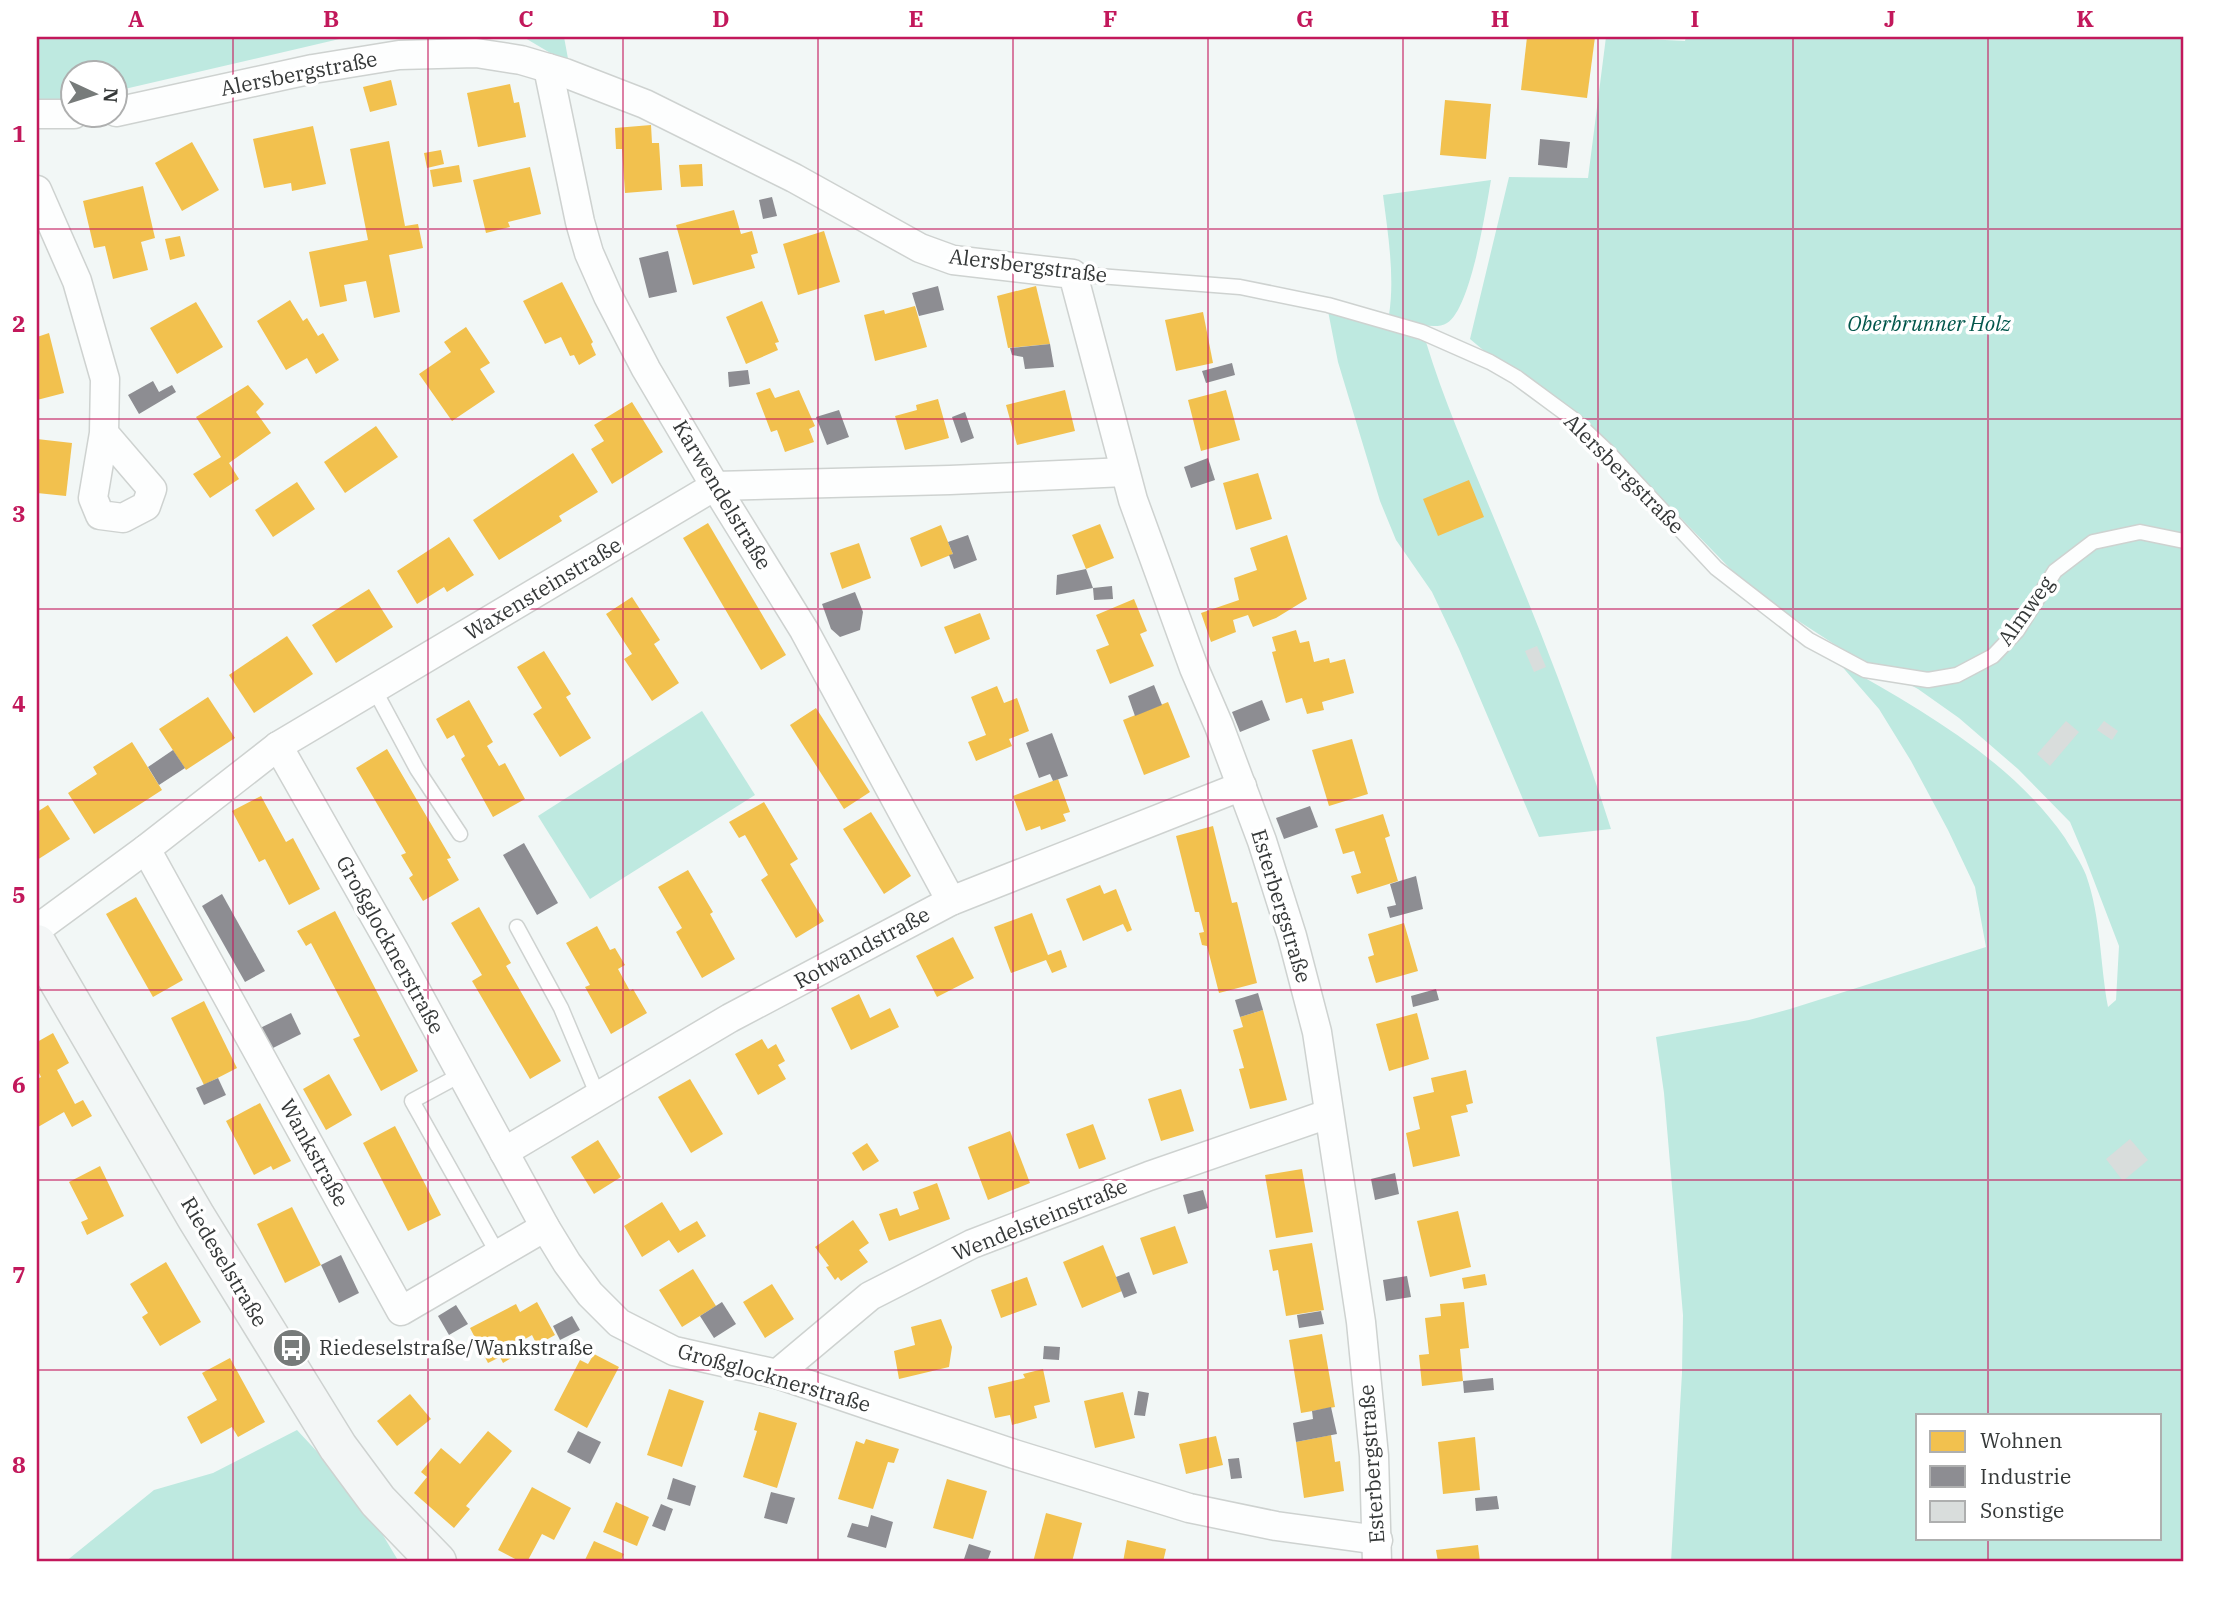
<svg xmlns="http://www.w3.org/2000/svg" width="2221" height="1599" font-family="'IBM Plex Serif',serif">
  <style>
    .green { fill: #bee9e0; fill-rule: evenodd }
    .homes { fill: #f2c14e }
    .industry { fill: #8d8d92 }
    .building { fill: #d9dddc }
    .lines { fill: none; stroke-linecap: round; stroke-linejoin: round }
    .lane-casing { stroke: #ced2d0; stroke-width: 17 }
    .street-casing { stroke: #ced2d0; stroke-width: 31 }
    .secondary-casing { stroke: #ced2d0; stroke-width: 41 }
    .lane { stroke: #fdfefe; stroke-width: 14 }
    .street { stroke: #fdfefe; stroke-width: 28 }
    .secondary { stroke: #f3f6f6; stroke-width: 38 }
    .grid { fill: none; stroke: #c2185b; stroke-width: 2; stroke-opacity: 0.55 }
    .labels { text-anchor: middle; stroke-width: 7; stroke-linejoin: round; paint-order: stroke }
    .street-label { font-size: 21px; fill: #353838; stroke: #fff }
    .park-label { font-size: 21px; font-style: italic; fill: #02564b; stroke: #fff }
    .poi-label { font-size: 21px; fill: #353838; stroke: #fff; text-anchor: start }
    .neatline { fill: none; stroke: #c2185b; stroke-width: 2.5 }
    .grid-label { font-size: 23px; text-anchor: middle; font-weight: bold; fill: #c2185b }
  </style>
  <rect width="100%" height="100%" fill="#f2f7f6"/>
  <g class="green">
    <polygon points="37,37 348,37 116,91 116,74 74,74 73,104 37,111"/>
    <polygon points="513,37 564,37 569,64 525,38"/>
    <path d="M1606 37 1685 41 1686 37H2184V1562H1671L1682 1373 1683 1315 1664 1093 1656 1037 1749 1020 1790 1009 1986 947 1975 887 1948 830 1911 761 1879 709 1839 663C1921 710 2010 759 2065 838 2072 850 2081 862 2086 875 2101 917 2100 964 2108 1007L2116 1000 2119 946 2086 860 2070 822 2018 769 1959 718 1918 689 1837 646 1752 591 1594 429 1555 397 1489 355 1470 339 1509 177 1588 178ZM1918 1415H2160V1538H1918Z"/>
    <path d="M1491 180C1486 208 1471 309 1447 323 1432 332 1404 319 1389 315 1395 277 1388 234 1383 195Z"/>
    <path d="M1328 311 1426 342C1447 411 1478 478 1505 545 1544 639 1580 732 1611 829L1539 837 1459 649 1432 592 1396 540 1380 501 1338 362Z"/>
    <polygon points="702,711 755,795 590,899 538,816"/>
    <polygon points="297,1430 362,1500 399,1562 65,1562 154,1490 213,1473"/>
  </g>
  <g class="homes">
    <polygon points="1527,37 1595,37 1587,98 1521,90"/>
    <polygon points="391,80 397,105 370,112 363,87"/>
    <polygon points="510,84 514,103 519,102 526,137 478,147 467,93"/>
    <polygon points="1445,100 1491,104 1486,159 1440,155"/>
    <polygon points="651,125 652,143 659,143 662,190 625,193 622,149 616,149 615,128"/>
    <polygon points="313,126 326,184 292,191 291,183 264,188 253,139"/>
    <polygon points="389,141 405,226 418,224 423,248 389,255 400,312 374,318 366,281 344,285 347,301 320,307 309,252 368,240 350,149"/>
    <polygon points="192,142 219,190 182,211 155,163"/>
    <polygon points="441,150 444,164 427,168 424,153"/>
    <polygon points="702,164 703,186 681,187 679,165"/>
    <polygon points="459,165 462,182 433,187 430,170"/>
    <polygon points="530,167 541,214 508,222 510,227 486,233 473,180"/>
    <polygon points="143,186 155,238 141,242 148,270 113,279 105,246 94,248 83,201"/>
    <polygon points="734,210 741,234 752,231 758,253 751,255 755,268 693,285 676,225"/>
    <polygon points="824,231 840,282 798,295 783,244"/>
    <polygon points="180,236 185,256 170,260 165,239"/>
    <polygon points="562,282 593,342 591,344 596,355 579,365 574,355 570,356 561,337 545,344 523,301"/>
    <polygon points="1036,286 1050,344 1008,348 997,296"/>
    <polygon points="290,300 303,321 307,318 318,336 323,333 339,360 316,374 307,358 286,370 257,321"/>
    <polygon points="762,301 779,342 775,343 778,350 746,364 726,317"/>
    <polygon points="196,302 223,347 177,374 150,328"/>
    <polygon points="915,306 927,347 875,361 864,315 884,310 885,314"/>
    <polygon points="1203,312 1213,363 1176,371 1165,320"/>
    <polygon points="466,327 490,363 480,369 495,392 452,421 419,374 451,352 444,342"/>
    <polygon points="49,333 64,393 37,400 37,337"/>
    <polygon points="248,385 264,404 256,412 271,433 229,463 239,479 210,498 193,474 221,457 196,417"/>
    <polygon points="770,388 775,398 799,390 815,426 809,429 814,442 785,452 777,430 771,432 756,393"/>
    <polygon points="1065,390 1075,431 1017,445 1006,405"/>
    <polygon points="1226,390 1240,440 1201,451 1188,400"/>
    <polygon points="938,399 949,438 905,450 895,416 917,410 916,405"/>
    <polygon points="632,402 663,452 612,484 591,449 604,441 594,425"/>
    <polygon points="376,426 398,457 345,493 324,462"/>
    <polygon points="37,439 72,443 66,496 37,493"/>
    <polygon points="573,453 598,492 559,516 562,521 499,560 473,520"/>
    <polygon points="1258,473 1272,519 1236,530 1223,483"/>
    <polygon points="1469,480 1484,517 1438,536 1423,499"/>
    <polygon points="297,482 315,509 273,537 255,510"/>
    <polygon points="708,523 786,655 761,670 683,538"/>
    <polygon points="1100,524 1114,558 1086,569 1072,535"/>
    <polygon points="941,525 953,554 921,567 910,538"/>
    <polygon points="1287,535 1307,599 1276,618 1253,627 1248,615 1233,620 1236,632 1211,642 1201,613 1239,600 1234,578 1257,570 1250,548"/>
    <polygon points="449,537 474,575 447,592 444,587 417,604 397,571"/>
    <polygon points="859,543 871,578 842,589 830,553"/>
    <polygon points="369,589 393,627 336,663 312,625"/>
    <polygon points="632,597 660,640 654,644 679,683 652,701 624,659 632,654 606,614"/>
    <polygon points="1134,599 1147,631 1140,634 1154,666 1110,684 1096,650 1109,645 1096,615"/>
    <polygon points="980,613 990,639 955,654 944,627"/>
    <polygon points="1296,630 1300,643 1309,641 1314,662 1329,658 1330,663 1345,659 1354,693 1322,702 1324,710 1307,714 1302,698 1286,703 1272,652 1276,651 1272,637"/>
    <polygon points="287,636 313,674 254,713 229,675"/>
    <polygon points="544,651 571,694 566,697 591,738 560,757 533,714 542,708 517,667"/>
    <polygon points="997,686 1004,703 1017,698 1029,731 1009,739 1012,746 976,761 968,742 986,735 971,697"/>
    <polygon points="208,697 235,738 186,770 159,729"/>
    <polygon points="469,700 493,742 487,746 499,766 505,763 525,799 493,817 461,759 465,756 454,735 447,739 436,719"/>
    <polygon points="1168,702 1190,757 1144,775 1123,720"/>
    <polygon points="816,708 870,792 844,809 790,725"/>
    <polygon points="1352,739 1368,794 1329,806 1312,750"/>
    <polygon points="132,742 162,790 94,834 68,793 97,774 93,767"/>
    <polygon points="387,749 451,858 447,859 459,880 423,901 409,878 413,875 401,855 406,853 356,768"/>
    <polygon points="1058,779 1070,812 1063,814 1066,821 1041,830 1040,826 1026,831 1013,796"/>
    <polygon points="261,796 286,842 293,838 320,889 289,905 265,859 259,862 232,811"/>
    <polygon points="764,802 798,859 790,864 824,921 796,938 761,880 768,875 745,835 739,838 729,822"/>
    <polygon points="48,805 70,839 37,860 37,812"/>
    <polygon points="871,812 911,876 884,894 843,829"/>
    <polygon points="1383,814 1390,836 1385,838 1398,881 1357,894 1351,876 1361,873 1354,851 1343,854 1335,829"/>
    <polygon points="1213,826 1232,903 1237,902 1257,983 1219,993 1207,946 1202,945 1199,933 1204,932 1199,912 1195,912 1176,836"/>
    <polygon points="688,870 713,912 710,914 735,959 702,978 676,932 682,928 658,887"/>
    <polygon points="1100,885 1104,894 1116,889 1132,930 1127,932 1123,924 1083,941 1066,899"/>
    <polygon points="136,897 183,980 153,997 106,914"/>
    <polygon points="479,907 511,963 506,966 561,1061 530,1079 472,981 482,975 451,923"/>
    <polygon points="335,911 418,1071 381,1091 353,1039 360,1036 311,943 306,946 297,931"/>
    <polygon points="1032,913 1048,955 1061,950 1067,967 1052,973 1046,960 1011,973 994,927"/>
    <polygon points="1404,923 1418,971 1376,983 1368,957 1374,955 1368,934"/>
    <polygon points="597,926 610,950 615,948 625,965 618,969 630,991 633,989 647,1013 611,1034 585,987 590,985 566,943"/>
    <polygon points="953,937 974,978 937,997 916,956"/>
    <polygon points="859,994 870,1018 890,1008 899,1027 851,1050 831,1008"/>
    <polygon points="204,1001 237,1068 204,1085 171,1018"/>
    <polygon points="1263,1010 1287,1100 1250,1109 1239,1069 1244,1068 1233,1030 1243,1027 1240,1017"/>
    <polygon points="1417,1013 1429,1059 1389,1071 1376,1024"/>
    <polygon points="53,1033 69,1063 57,1070 75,1104 83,1100 92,1116 72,1127 64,1112 38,1127 37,1124 37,1079 41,1077 37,1069 37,1042"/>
    <polygon points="762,1039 768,1049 776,1044 785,1061 778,1065 786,1079 758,1095 735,1054"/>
    <polygon points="1466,1070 1473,1103 1466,1105 1468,1112 1451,1116 1460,1156 1413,1167 1406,1133 1420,1129 1413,1097 1434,1092 1431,1078"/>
    <polygon points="329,1074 352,1115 326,1130 303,1089"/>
    <polygon points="690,1079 723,1134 691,1153 658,1097"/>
    <polygon points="1181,1089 1194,1131 1161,1141 1148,1099"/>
    <polygon points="260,1103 291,1161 273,1170 271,1166 254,1175 226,1121"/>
    <polygon points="1093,1124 1106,1159 1079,1169 1066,1134"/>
    <polygon points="395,1126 441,1215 408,1231 363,1143"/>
    <polygon points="1010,1131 1030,1183 988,1200 968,1147"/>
    <polygon points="598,1140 621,1177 594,1194 571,1157"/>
    <polygon points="867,1143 879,1161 863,1171 852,1153"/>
    <polygon points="100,1166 124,1216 87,1235 81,1222 88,1219 69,1182"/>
    <polygon points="1302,1169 1313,1232 1276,1238 1265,1175"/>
    <polygon points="937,1183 950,1219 889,1241 879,1214 897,1208 900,1216 919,1209 913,1192"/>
    <polygon points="662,1202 680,1231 697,1221 706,1236 678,1253 669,1240 642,1257 624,1226"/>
    <polygon points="292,1207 321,1265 285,1283 257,1224"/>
    <polygon points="1458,1211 1471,1267 1430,1277 1417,1221"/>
    <polygon points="853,1220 869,1243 859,1250 868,1262 841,1281 838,1277 835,1280 826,1267 829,1266 815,1247"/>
    <polygon points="1175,1226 1188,1263 1153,1275 1140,1238"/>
    <polygon points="1312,1243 1324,1310 1286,1316 1278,1270 1273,1271 1269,1250"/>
    <polygon points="1103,1245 1122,1291 1082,1308 1063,1262"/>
    <polygon points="166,1262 201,1322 160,1346 142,1317 148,1313 130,1284"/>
    <polygon points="693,1269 716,1306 682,1327 659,1290"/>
    <polygon points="1485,1274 1487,1285 1464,1289 1462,1278"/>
    <polygon points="1027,1277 1037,1305 1001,1318 991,1290"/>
    <polygon points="772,1284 794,1319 765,1338 743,1302"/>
    <polygon points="537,1302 555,1335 537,1345 532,1335 508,1349 513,1357 503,1363 500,1357 488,1363 470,1328 516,1304 520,1312"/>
    <polygon points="1464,1302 1469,1348 1460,1349 1463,1381 1422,1386 1419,1355 1429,1354 1425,1318 1441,1316 1440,1304"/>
    <polygon points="941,1319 952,1347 949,1367 899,1379 894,1351 915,1345 911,1327"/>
    <polygon points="1322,1334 1335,1407 1301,1413 1289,1340"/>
    <polygon points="594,1354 619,1367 587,1428 554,1410 580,1360 588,1364"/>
    <polygon points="230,1358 265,1422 238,1437 232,1427 201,1444 187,1417 217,1400 202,1373"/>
    <polygon points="1043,1369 1050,1402 1034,1406 1037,1418 1012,1425 1010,1415 995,1418 988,1387 1025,1378 1023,1374"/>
    <polygon points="669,1389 704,1401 682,1467 647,1455"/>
    <polygon points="1123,1392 1135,1438 1095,1448 1084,1401"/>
    <polygon points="410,1394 431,1419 397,1446 377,1421"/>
    <polygon points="759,1412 797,1423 777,1488 743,1477 757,1431 754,1430"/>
    <polygon points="488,1431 512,1451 466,1506 470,1509 454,1528 414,1493 427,1477 421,1472 441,1448 460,1464"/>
    <polygon points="1331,1435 1335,1462 1340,1461 1344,1491 1304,1498 1296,1442"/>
    <polygon points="1216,1436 1223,1465 1186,1474 1179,1444"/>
    <polygon points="1475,1437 1480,1490 1443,1494 1438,1442"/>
    <polygon points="866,1439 899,1449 894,1463 888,1462 873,1509 838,1499 856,1441 864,1444"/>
    <polygon points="947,1479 987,1491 973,1539 933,1528"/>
    <polygon points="532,1487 571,1508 554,1540 542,1534 527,1562 521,1562 498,1550"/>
    <polygon points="616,1502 649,1517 637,1546 603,1532"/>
    <polygon points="1046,1513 1082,1523 1072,1562 1033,1562"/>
    <polygon points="1127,1540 1166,1549 1163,1562 1123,1562"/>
    <polygon points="594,1541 624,1554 620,1562 584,1562"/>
    <polygon points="1478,1545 1480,1562 1438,1562 1436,1550"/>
  </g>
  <g class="industry">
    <polygon points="1540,139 1570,142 1567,168 1538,165"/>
    <polygon points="772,197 777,216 763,219 759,200"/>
    <polygon points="668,251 677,292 649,298 639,258"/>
    <polygon points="938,286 944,310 919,316 912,293"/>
    <polygon points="1050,344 1054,367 1025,369 1023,357 1012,355 1010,348"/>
    <polygon points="1232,363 1235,375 1206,383 1202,371"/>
    <polygon points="748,370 750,384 729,387 728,372"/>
    <polygon points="153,381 159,392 172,385 176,392 139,414 128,395"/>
    <polygon points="839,410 849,437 827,445 816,417"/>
    <polygon points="965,412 974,438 961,443 952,417"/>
    <polygon points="1208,458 1215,480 1191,488 1184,467"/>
    <polygon points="968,535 977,560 954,569 949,555 953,554 948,542"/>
    <polygon points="1086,569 1093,588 1056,595 1057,575"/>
    <polygon points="1112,586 1113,599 1094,600 1093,588"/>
    <polygon points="855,592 863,612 860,630 840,637 831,629 822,604"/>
    <polygon points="1154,685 1162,705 1135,716 1128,696"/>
    <polygon points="1262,700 1270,720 1240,732 1232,712"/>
    <polygon points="1052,733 1068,776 1053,781 1050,774 1039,778 1026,743"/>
    <polygon points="173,750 185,768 159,785 148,767"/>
    <polygon points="1310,806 1318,827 1284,839 1276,818"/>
    <polygon points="524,843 558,903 537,915 503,855"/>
    <polygon points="1416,876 1423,909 1390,918 1387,907 1396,905 1390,884"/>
    <polygon points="222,894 265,971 245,982 202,906"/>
    <polygon points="1436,989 1439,1000 1413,1007 1411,996"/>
    <polygon points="1258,993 1263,1010 1240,1017 1235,1000"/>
    <polygon points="291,1013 301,1034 261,1054 250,1033"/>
    <polygon points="218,1078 226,1095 204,1105 196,1088"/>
    <polygon points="1395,1173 1399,1194 1375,1200 1371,1179"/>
    <polygon points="1203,1190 1208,1208 1188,1214 1183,1195"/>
    <polygon points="341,1255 359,1293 339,1303 321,1265"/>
    <polygon points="1129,1272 1137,1293 1124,1298 1116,1277"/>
    <polygon points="1407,1276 1411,1297 1386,1301 1383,1280"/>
    <polygon points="722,1302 736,1324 714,1338 700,1316"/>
    <polygon points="456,1305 468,1324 449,1335 438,1316"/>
    <polygon points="1321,1311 1324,1324 1299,1328 1297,1315"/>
    <polygon points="572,1316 580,1330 560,1340 553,1326"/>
    <polygon points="1044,1346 1060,1347 1059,1360 1043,1359"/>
    <polygon points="1493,1378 1494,1390 1464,1393 1463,1381"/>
    <polygon points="1138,1391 1149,1393 1145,1416 1134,1415"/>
    <polygon points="1331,1407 1337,1434 1296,1442 1293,1423 1313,1419 1312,1411"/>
    <polygon points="578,1431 601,1442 590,1464 567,1452"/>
    <polygon points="1239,1458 1242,1478 1231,1479 1228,1459"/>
    <polygon points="673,1478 696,1486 690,1506 667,1499"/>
    <polygon points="771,1492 795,1498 787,1524 764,1518"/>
    <polygon points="1497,1496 1499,1509 1476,1511 1475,1498"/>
    <polygon points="661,1504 673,1509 665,1531 652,1526"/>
    <polygon points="871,1515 893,1522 886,1548 847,1537 852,1523 868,1527"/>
    <polygon points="969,1544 991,1551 987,1562 963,1562"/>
  </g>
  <g class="building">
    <polygon points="1537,646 1546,667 1534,672 1525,651"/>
    <polygon points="2066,721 2079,732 2050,766 2037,754"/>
    <polygon points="2104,721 2118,731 2112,740 2097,730"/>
    <polygon points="2130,1139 2148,1160 2123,1181 2106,1159"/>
  </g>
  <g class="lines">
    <g class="lane-casing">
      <g id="lane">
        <polyline points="1073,274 1240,287 1328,305 1422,332 1490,362 1516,377 1573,419 1607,451 1716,568 1809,640 1865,670 1928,680 1957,675 1993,656 2017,631 2055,571 2093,542 2140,532 2184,541"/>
        <polyline points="374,689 417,769 460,834"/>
        <polyline points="517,927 561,1008 598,1096"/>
        <polyline points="462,1074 412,1101 498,1254"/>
      </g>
    </g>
    <g class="street-casing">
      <g id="street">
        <polyline points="548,68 580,222 589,253 608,296 646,369 715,486 804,630 951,901"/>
        <polyline points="116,112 313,69 399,55 476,53 521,60 565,73 645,104 794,178 920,248 953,260 1073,274 1133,500 1194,668 1219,726 1262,841 1292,936 1317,1032 1361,1322 1374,1456 1377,1562"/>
        <polyline points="37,114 74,114"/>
        <polyline points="37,190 77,281 105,379 104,433 93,498 100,515 123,518 146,506 152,489 104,433"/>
        <polyline points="278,746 395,952 545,1227 567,1263 590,1294 619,1323 674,1351 777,1374 1014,1454 1189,1508 1276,1526 1378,1540"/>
        <polyline points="146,849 401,1311 545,1227"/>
        <polyline points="37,929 146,849 278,746 715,486 950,480 1125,472"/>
        <polyline points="504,1152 730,1018 951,901 1242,786"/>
        <polyline points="777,1374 870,1296 972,1244 1149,1176 1328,1114"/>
      </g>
    </g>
    <g class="secondary-casing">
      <polyline id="secondary" points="37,944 196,1217 338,1447 378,1501 437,1562"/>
    </g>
    <use href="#lane" class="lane"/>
    <use href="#street" class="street"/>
    <use href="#secondary" class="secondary"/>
  </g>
  <path class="grid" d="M233 37V1562M428 37V1562M623 37V1562M818 37V1562M1013 37V1562M1208 37V1562M1403 37V1562M1598 37V1562M1793 37V1562M1988 37V1415M37 229H2184M37 419H2184M37 609H2184M37 800H2184M37 990H2184M37 1180H2184M37 1370H2184M1988 1538V1562"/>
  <defs>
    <g id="bus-disc" transform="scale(2.0125)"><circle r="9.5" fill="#777b7a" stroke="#fff"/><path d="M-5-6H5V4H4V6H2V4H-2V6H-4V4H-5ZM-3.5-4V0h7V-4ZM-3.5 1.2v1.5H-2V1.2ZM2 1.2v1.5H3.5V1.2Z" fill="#fff"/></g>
  </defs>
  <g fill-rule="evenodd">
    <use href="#bus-disc" x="292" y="1348"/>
  </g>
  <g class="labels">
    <g class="street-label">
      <text transform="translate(299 74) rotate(-11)" y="7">Alersbergstraße</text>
      <text transform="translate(1028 266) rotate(7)" y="7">Alersbergstraße</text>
      <text transform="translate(1624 474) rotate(45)" y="7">Alersbergstraße</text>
      <text transform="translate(722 495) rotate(59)" y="7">Karwendelstraße</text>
      <text transform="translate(543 589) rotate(-31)" y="7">Waxensteinstraße</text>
      <text transform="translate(2026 611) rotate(-54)" y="7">Almweg</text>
      <text transform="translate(1281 906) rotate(73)" y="7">Esterbergstraße</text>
      <text transform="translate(390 945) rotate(61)" y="7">Großglocknerstraße</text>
      <text transform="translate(862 948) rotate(-28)" y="7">Rotwandstraße</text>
      <text transform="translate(314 1153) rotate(61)" y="7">Wankstraße</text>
      <text transform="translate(1040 1220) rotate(-22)" y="7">Wendelsteinstraße</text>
      <text transform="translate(224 1262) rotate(59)" y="7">Riedeselstraße</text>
      <text transform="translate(774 1378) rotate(16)" y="7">Großglocknerstraße</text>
      <text transform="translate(1372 1464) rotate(-94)" y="7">Esterbergstraße</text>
    </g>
    <g class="park-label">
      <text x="1929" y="331">Oberbrunner Holz</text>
    </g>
    <g class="poi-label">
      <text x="319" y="1355">Riedeselstraße/Wankstraße</text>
    </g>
  </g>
  <rect width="2221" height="1599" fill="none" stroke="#ffffff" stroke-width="77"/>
  <rect x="1916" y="1414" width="245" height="126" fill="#ffffff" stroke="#aeafaf" stroke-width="2"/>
  <rect x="1930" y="1431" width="35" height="21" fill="#f2c14e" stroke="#aeafaf" stroke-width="2"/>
  <text x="1980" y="1448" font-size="21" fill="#353838">Wohnen</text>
  <rect x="1930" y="1466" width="35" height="21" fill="#8d8d92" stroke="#aeafaf" stroke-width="2"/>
  <text x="1980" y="1484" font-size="21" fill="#353838">Industrie</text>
  <rect x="1930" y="1501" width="35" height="21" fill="#d9dddc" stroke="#aeafaf" stroke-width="2"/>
  <text x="1980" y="1518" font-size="21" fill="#353838">Sonstige</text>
  <g transform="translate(94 94) rotate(94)"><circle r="33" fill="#ffffff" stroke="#aeafaf" stroke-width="2"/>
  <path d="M0-5L12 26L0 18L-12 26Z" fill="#777b7a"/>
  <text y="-10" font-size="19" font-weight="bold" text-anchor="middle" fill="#353838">N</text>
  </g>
  <rect x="38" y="38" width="2144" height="1522" class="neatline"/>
  <g class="grid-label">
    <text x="136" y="27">A</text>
    <text x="331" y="27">B</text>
    <text x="526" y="27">C</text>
    <text x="721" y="27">D</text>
    <text x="916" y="27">E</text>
    <text x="1110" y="27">F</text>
    <text x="1305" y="27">G</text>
    <text x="1500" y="27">H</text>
    <text x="1695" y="27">I</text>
    <text x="1890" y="27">J</text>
    <text x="2085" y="27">K</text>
    <text x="19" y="142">1</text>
    <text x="19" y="332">2</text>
    <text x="19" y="522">3</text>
    <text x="19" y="712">4</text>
    <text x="19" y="903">5</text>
    <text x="19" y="1093">6</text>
    <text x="19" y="1283">7</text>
    <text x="19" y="1473">8</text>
  </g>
</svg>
